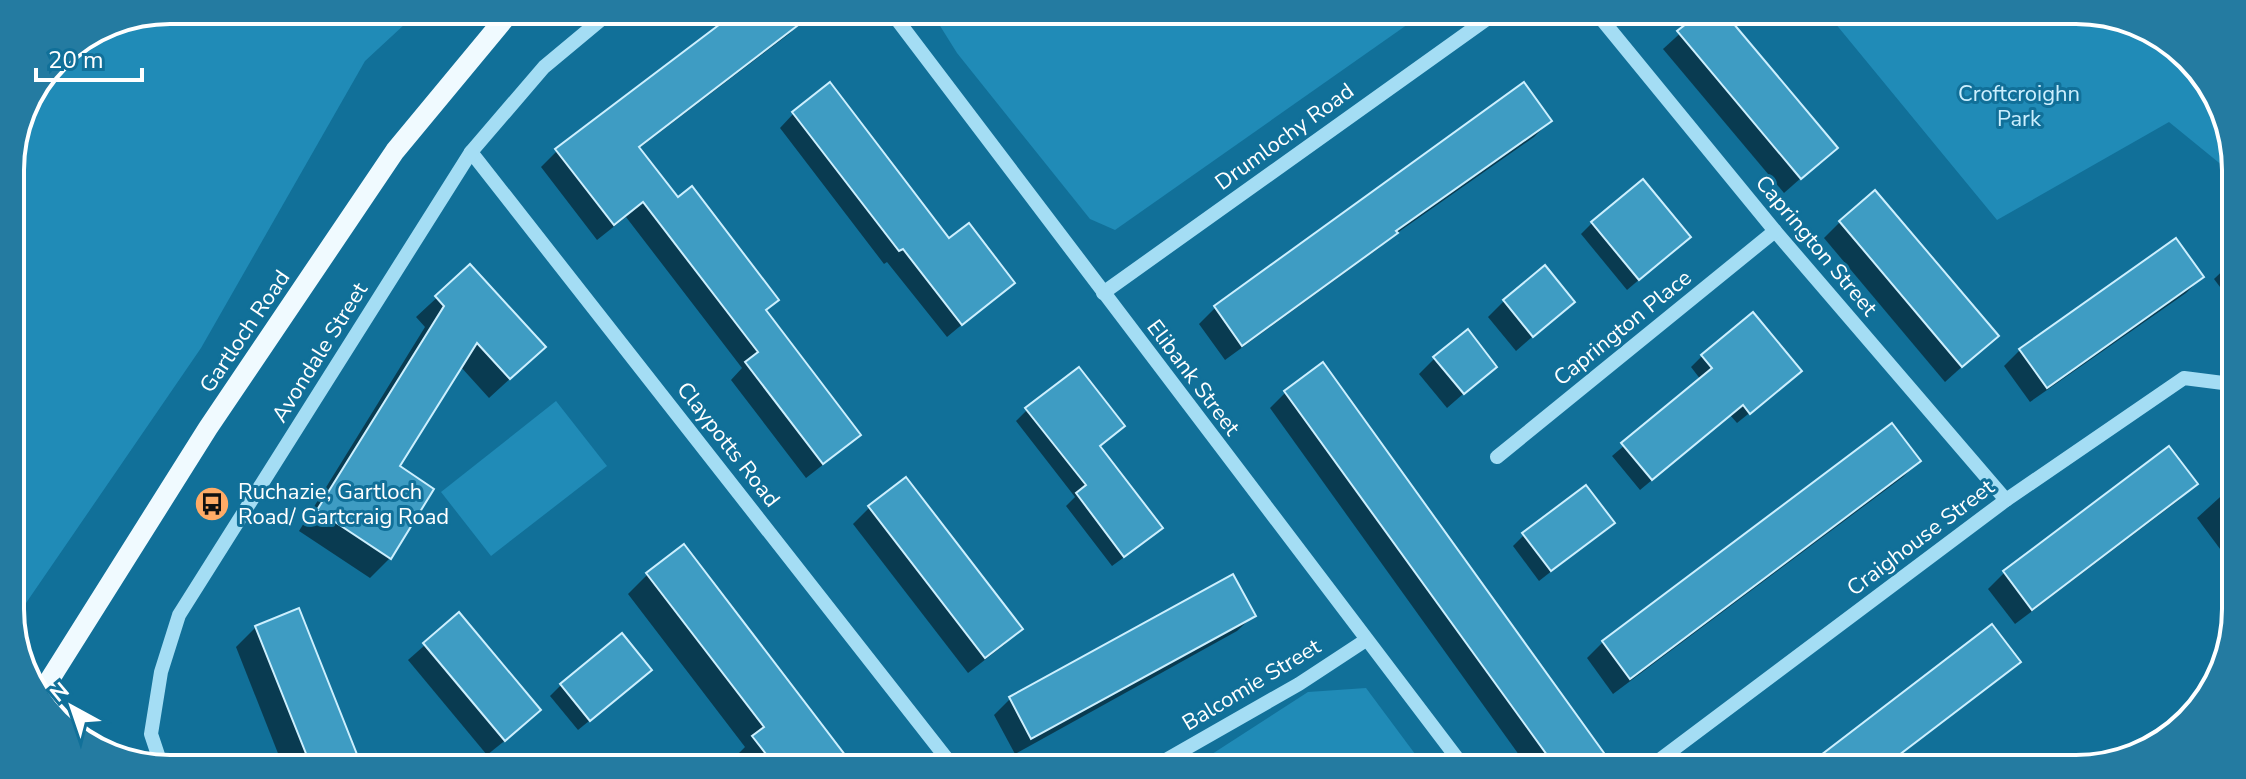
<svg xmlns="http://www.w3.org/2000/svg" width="2246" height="779" font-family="'Nunito Sans',sans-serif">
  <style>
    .green { fill: #208bb7 }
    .shadow { fill: #0007 }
    .building { fill: #3e9cc3; stroke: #cceffe; stroke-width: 2 }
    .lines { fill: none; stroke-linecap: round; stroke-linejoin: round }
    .minor { stroke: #a4ddf4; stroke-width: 14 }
    .major { stroke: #f0faff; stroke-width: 20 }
    .labels { text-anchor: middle; stroke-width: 6; stroke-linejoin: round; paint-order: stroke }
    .park-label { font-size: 22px; fill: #cceffe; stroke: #117099 }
    .street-label { font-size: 22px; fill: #fff; stroke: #117099 }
    .poi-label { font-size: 22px; fill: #fff; stroke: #117099; text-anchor: start }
    .rim { fill: none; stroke: #fff; stroke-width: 4 }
  </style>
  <rect width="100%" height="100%" fill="#117099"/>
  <g class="green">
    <polygon points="170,10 419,11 365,61 201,348 13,622 10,159 26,100 64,50 109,22"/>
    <polygon points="932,13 1421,15 1115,230 1090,219 957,53"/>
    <polygon points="1830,17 2127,18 2197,65 2235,149 2234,175 2169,122 1997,220"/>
    <polygon points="556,401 607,466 491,556 441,492"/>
    <polygon points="1366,688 1424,766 1195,765 1308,692"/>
  </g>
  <g class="shadow">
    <polygon points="739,12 801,13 805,18 789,34 638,149 677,200 776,300 765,312 858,434 842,450 806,478 731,380 742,368 626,217 597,240 541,167 557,151"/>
    <polygon points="1698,17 1725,17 1835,148 1784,193 1663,49"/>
    <polygon points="794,113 949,241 1013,282 947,337 887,262 884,264 780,128"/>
    <polygon points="1550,121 1534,137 1390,238 1379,248 1225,360 1199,324 1215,308"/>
    <polygon points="1840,222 1996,336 1945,382 1824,238"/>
    <polygon points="1592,223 1689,237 1627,290 1581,234"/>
    <polygon points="2233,261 2232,303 2214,279"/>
    <polygon points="470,267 523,367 489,398 460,366 397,467 390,558 370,578 299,531 425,327 416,317"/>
    <polygon points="2202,277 2186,293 2030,402 2004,366 2020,350"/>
    <polygon points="1504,301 1572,302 1516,351 1488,317"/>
    <polygon points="1702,356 1788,382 1737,423 1730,415 1640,490 1612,456 1701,380 1691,367"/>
    <polygon points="1435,358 1494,367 1447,408 1419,374"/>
    <polygon points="1286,392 1602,752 1587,767 1527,766 1270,408"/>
    <polygon points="1027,410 1123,426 1099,447 1149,539 1112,566 1066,506 1075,497 1016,421"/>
    <polygon points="2169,449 2195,484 2179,500 2015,624 1988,589 2004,573"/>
    <polygon points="1919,461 1903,477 1613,694 1587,658 1603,642"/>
    <polygon points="2230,488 2229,561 2197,518"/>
    <polygon points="869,508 1020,629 1004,645 968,673 853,524"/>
    <polygon points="1613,523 1539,581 1513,546 1524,535"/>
    <polygon points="648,574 850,764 738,763 734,758 745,747 628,594"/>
    <polygon points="1232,577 1254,615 1237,631 1015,754 994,715 1010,699"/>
    <polygon points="459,615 523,726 487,755 408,660"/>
    <polygon points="256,627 358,762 281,761 236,647"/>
    <polygon points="2019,662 1883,768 1813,768"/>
    <polygon points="638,681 578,730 550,696 561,685"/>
    <polygon points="1771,756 1779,767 1756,767"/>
  </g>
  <g class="building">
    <polygon points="736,12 814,13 639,147 678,197 692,186 779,300 766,310 861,435 823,464 745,362 758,352 643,202 614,225 555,149"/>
    <polygon points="1695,17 1728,17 1838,148 1801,179 1677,31"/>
    <polygon points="830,82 949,238 969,223 1015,283 962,325 903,249 899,251 792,112"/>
    <polygon points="1524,82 1552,121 1396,231 1398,233 1242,346 1214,306"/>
    <polygon points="1643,179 1691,237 1639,280 1591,222"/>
    <polygon points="1875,190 1999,336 1962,367 1839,221"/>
    <polygon points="2176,238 2204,277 2047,388 2019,349"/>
    <polygon points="470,264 546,347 510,379 477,343 400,466 434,489 391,559 317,510 444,306 435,296"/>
    <polygon points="1545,265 1575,302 1533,337 1503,300"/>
    <polygon points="1753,312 1802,371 1750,414 1743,405 1652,480 1621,443 1712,368 1701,355"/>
    <polygon points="1468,329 1497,367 1464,394 1433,357"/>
    <polygon points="1323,362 1604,753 1584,767 1555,766 1284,391"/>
    <polygon points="1079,367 1125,426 1100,446 1163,528 1124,557 1076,493 1086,485 1025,408"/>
    <polygon points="1892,423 1921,461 1630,679 1602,641"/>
    <polygon points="2169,446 2198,484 2032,610 2003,571"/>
    <polygon points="906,477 1023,629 985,658 868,506"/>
    <polygon points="1586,485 1615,523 1551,571 1522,533"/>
    <polygon points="684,544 852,764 773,763 752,736 764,727 646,573"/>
    <polygon points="1233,574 1256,616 1031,739 1009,697"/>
    <polygon points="299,608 360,762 309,761 255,626"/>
    <polygon points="459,612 541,710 505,741 423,643"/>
    <polygon points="1992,624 2021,662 1882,768 1804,768"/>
    <polygon points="622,633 652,670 590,721 560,684"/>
  </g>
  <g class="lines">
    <g class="minor">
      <polyline points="892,13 1463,766"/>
      <polyline points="1599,16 1775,231 2006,500"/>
      <polyline points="471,152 951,764"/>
      <polyline points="1103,293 1491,16"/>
      <polyline points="1497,457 1775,231"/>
      <polyline points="160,761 151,734 161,672 179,615 471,152 544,67 610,12"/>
      <polyline points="1157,765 1299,684 1366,640"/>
      <polyline points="1650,767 2006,500 2184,378 2231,384"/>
    </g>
    <polyline class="major" points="40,695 208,428 395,151 511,11"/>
  </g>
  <defs>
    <g id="bus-disc" transform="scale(1.8)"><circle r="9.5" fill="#ffab66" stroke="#117099"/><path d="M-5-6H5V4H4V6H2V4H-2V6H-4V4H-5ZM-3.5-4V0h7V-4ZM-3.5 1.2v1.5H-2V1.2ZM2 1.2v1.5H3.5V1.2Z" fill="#111"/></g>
  </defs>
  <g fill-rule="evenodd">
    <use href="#bus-disc" x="212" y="504"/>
  </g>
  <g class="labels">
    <g class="park-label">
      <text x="2019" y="101">Croftcroighn<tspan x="2019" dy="25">Park</tspan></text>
    </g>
    <g class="street-label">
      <text transform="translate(1284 136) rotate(-36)" y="8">Drumlochy Road</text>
      <text transform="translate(1817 245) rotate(50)" y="8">Caprington Street</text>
      <text transform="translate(1622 327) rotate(-39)" y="8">Caprington Place</text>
      <text transform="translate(244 331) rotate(-56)" y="8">Gartloch Road</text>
      <text transform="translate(319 352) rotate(-58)" y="8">Avondale Street</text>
      <text transform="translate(1194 377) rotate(53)" y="8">Elibank Street</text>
      <text transform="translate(729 444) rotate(52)" y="8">Claypotts Road</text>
      <text transform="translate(1920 537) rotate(-37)" y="8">Craighouse Street</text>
      <text transform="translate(1251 684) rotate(-31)" y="8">Balcomie Street</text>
    </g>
    <g class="poi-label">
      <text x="238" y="499">Ruchazie, Gartloch<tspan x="238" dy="25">Road/ Gartcraig Road</tspan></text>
    </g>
  </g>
  <path d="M0 0H2246V779H0ZM170 24H2076A146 146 0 0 1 2222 170V609A146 146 0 0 1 2076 755H170A146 146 0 0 1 24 609V170A146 146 0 0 1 170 24Z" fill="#247ba1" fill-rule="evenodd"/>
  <path class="rim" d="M170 24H2076A146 146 0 0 1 2222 170V609A146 146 0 0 1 2076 755H170A146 146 0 0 1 24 609V170A146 146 0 0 1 170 24Z"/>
  <g transform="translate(72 707) rotate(320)" stroke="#117099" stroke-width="6" paint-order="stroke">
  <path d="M0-6L14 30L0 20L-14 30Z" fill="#ffffff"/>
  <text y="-12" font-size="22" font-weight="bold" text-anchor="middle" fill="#ffffff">N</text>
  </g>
  <path d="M36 68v12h106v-12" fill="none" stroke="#ffffff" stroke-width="4"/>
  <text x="48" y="68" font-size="24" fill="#ffffff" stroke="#117099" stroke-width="6" paint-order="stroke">20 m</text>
</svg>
